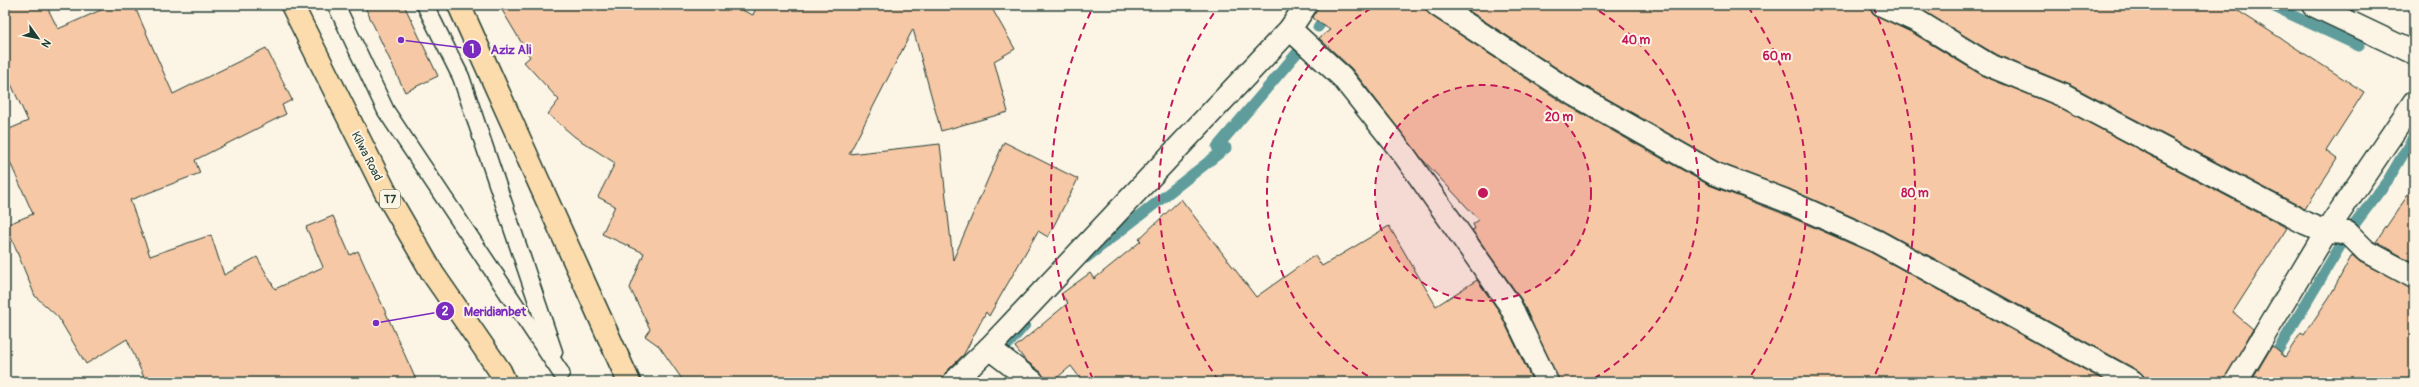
<svg xmlns="http://www.w3.org/2000/svg" width="2419" height="387" font-family="Pangolin,sans-serif">
  <style>
    .lines { fill: none; stroke-linecap: round; stroke-linejoin: round }
    .stream { stroke: #5f9c9c; stroke-width: 11 }
    .building { fill: #f6c8a5; stroke: #1f3d34 }
    .service-casing { stroke: #1f3d34; stroke-width: 19 }
    .minor-casing { stroke: #1f3d34; stroke-width: 25 }
    .trunk-casing { stroke: #1f3d34; stroke-width: 25 }
    .service { stroke: #fcf5e5; stroke-width: 16 }
    .minor { stroke: #fcf5e5; stroke-width: 22 }
    .trunk { stroke: #fcdcac; stroke-width: 22 }
    .ring { fill: none; stroke: #c2185b; stroke-width: 2; stroke-dasharray: 7 5 }
    .labels { text-anchor: middle; stroke-width: 4; stroke-linejoin: round; paint-order: stroke }
    .shield { fill: #fcf5e5; stroke: #617469; stroke-width: 1 }
    .shield-label { font-size: 11px; font-weight: bold; fill: #1f3d34 }
    .street-label { font-size: 12px; fill: #1f3d34; stroke: #fcf5e5 }
    .centre { fill: #c2185b; stroke: #fcf5e5; stroke-width: 2 }
    .ring-label { font-size: 12px; text-anchor: middle; font-weight: bold; fill: #c2185b; stroke: #fcf5e5; stroke-width: 4; stroke-linejoin: round; paint-order: stroke }
    .leader { fill: none; stroke: #7b2cbf; stroke-width: 1.5 }
    .callout-dot { fill: #7b2cbf; stroke: #fcf5e5; stroke-width: 1.5 }
    .mark-label { font-size: 12px; text-anchor: middle; font-weight: bold; fill: #fff }
    .callout-label { font-size: 13px; text-anchor: middle; font-weight: bold; fill: #7b2cbf; stroke: #fcf5e5; stroke-width: 4; stroke-linejoin: round; paint-order: stroke }
  </style>
  <rect width="100%" height="100%" fill="#fcf5e5"/>
  <filter id="ink" filterUnits="userSpaceOnUse"><feTurbulence type="fractalNoise" baseFrequency=".025" numOctaves="2"/><feDisplacementMap in="SourceGraphic" scale="8" xChannelSelector="R" yChannelSelector="G"/><feConvolveMatrix kernelMatrix="1 2 1 2 8 2 1 2 1" color-interpolation-filters="sRGB"/></filter>
  <g filter="url(#ink)">
    <g class="lines">
      <g class="stream">
        <polyline points="2270,5 2359,46"/>
        <polyline points="1318,27 1334,5"/>
        <polyline points="1217,147 1308,40"/>
        <polyline points="1086,258 1226,148"/>
        <polyline points="997,357 1025,325"/>
        <polyline points="2259,382 2348,233 2388,180 2414,136"/>
      </g>
    </g>
    <g class="building">
      <polygon points="5,5 46,5 58,29 112,5 134,5 173,94 266,48 292,100 282,105 286,114 195,160 200,173 130,200 150,256 211,235 224,275 257,257 275,289 323,267 306,227 333,216 350,255 358,251 417,382 146,382 127,339 86,364 58,317 35,296 6,225 33,214 5,151 5,131 28,121 5,71"/>
      <polygon points="364,5 404,5 438,76 405,92"/>
      <polygon points="499,5 731,5 753,15 757,5 990,5 1015,49 994,61 1008,112 941,131 913,29 849,154 940,144 953,260 1004,142 1078,179 1048,237 1038,231 989,316 986,312 964,354 945,373 942,382 684,382 659,346 645,336 650,329 630,288 644,253 602,234 615,206 598,197 615,163 575,137 548,114 559,100 524,62 530,57"/>
      <polygon points="1318,5 1425,5 1430,15 1565,104 1709,185 1779,212 1870,252 2107,382 1559,382 1521,299 1472,230 1475,229 1473,224 1479,220 1423,160 1352,69 1319,38 1330,30 1313,18"/>
      <polygon points="1460,5 1870,5 1872,12 1877,16 1913,33 1983,76 2057,106 2287,228 2233,312 2253,329 2224,382 2145,382 2144,376 2139,371 1882,230 1789,189 1720,163 1578,82"/>
      <polygon points="1912,5 2229,5 2364,92 2326,151 2337,159 2305,209 2068,84 1995,54"/>
      <polygon points="2414,186 2414,263 2376,242"/>
      <polygon points="1181,199 1256,297 1315,255 1322,266 1389,226 1436,306 1477,280 1499,311 1533,382 1083,382 1071,366 1052,382 1045,382 1041,372 1025,360 1015,347 1068,303 1061,294 1090,273 1094,279 1141,241 1139,239"/>
      <polygon points="2352,255 2360,262 2414,289 2414,382 2251,382 2272,346 2285,357 2301,333 2304,335 2330,296"/>
    </g>
    <g class="lines">
      <g class="service-casing">
        <g id="service">
          <polyline points="336,5 386,111 561,373"/>
          <polyline points="425,5 461,77 554,352"/>
        </g>
      </g>
      <g class="minor-casing">
        <g id="minor">
          <polyline points="1437,5 1572,93 1715,174 1784,200 1876,241 2133,382"/>
          <polyline points="1882,5 1919,22 1989,65 2062,95 2305,223 2326,232 2348,233 2366,251 2414,277"/>
          <polyline points="2313,5 2414,53"/>
          <polyline points="1290,29 1342,77 1405,156 1510,305 1547,382"/>
          <polyline points="989,348 1033,382"/>
          <polyline points="954,382 989,348 1290,29 1306,5"/>
          <polyline points="2236,382 2326,232 2414,102"/>
        </g>
      </g>
      <g class="trunk-casing">
        <g id="trunk">
          <polyline points="292,5 386,193 433,274 500,371 505,382"/>
          <polyline points="459,5 629,382"/>
        </g>
      </g>
      <use href="#service" class="service"/>
      <use href="#minor" class="minor"/>
      <use href="#trunk" class="trunk"/>
    </g>
  </g>
  <circle cx="1483" cy="193" r="108" fill="#c2185b" fill-opacity=".12"/>
  <g class="ring">
    <circle cx="1483" cy="193" r="108"/>
    <path d="M1378 382A216 216 0 0 1 1377 5M1589 5A216 216 0 0 1 1588 382"/>
    <path d="M1219 381A324 324 0 0 1 1218 7M1748 7A324 324 0 0 1 1747 381"/>
    <path d="M1093 379A432 432 0 0 1 1093 7M1873 7A432 432 0 0 1 1873 379"/>
  </g>
  <g class="labels">
    <rect class="shield" x="380" y="190" width="20" height="18" rx="3"/>
    <g class="shield-label">
      <text x="390" y="203">T7</text>
    </g>
    <g class="street-label">
      <text transform="translate(367 156) rotate(63)" y="4">Kilwa Road</text>
    </g>
  </g>
  <circle cx="1483" cy="193" r="6" class="centre"/>
  <g class="ring-label">
    <text x="1636" y="44">40 m</text>
    <text x="1777" y="60">60 m</text>
    <text x="1559" y="121">20 m</text>
    <text x="1915" y="197">80 m</text>
  </g>
  <path class="leader" d="M401 40L472 49M376 323L445 311"/>
  <g class="callout-dot">
    <circle cx="401" cy="40" r="4"/>
    <circle cx="376" cy="323" r="4"/>
    <circle cx="472" cy="49" r="10"/>
    <circle cx="445" cy="311" r="10"/>
  </g>
  <g class="mark-label">
    <text x="472" y="53">1</text>
    <text x="445" y="315">2</text>
  </g>
  <g class="callout-label">
    <text x="511" y="54">Aziz Ali</text>
    <text x="495" y="316">Meridianbet</text>
  </g>
  <rect width="2419" height="387" fill="none" stroke="#fcf5e5" stroke-width="20"/>
  <rect x="10" y="10" width="2399" height="367" fill="none" stroke="#1f3d34" stroke-width="1.5" filter="url(#ink)"/>
  <g transform="translate(38 38) rotate(123)" stroke="#fcf5e5" stroke-width="3" paint-order="stroke">
  <path d="M0-3L7 15L0 10L-7 15Z" fill="#1f3d34"/>
  <text y="-6" font-size="11" font-weight="bold" text-anchor="middle" fill="#1f3d34">N</text>
  </g>
</svg>
